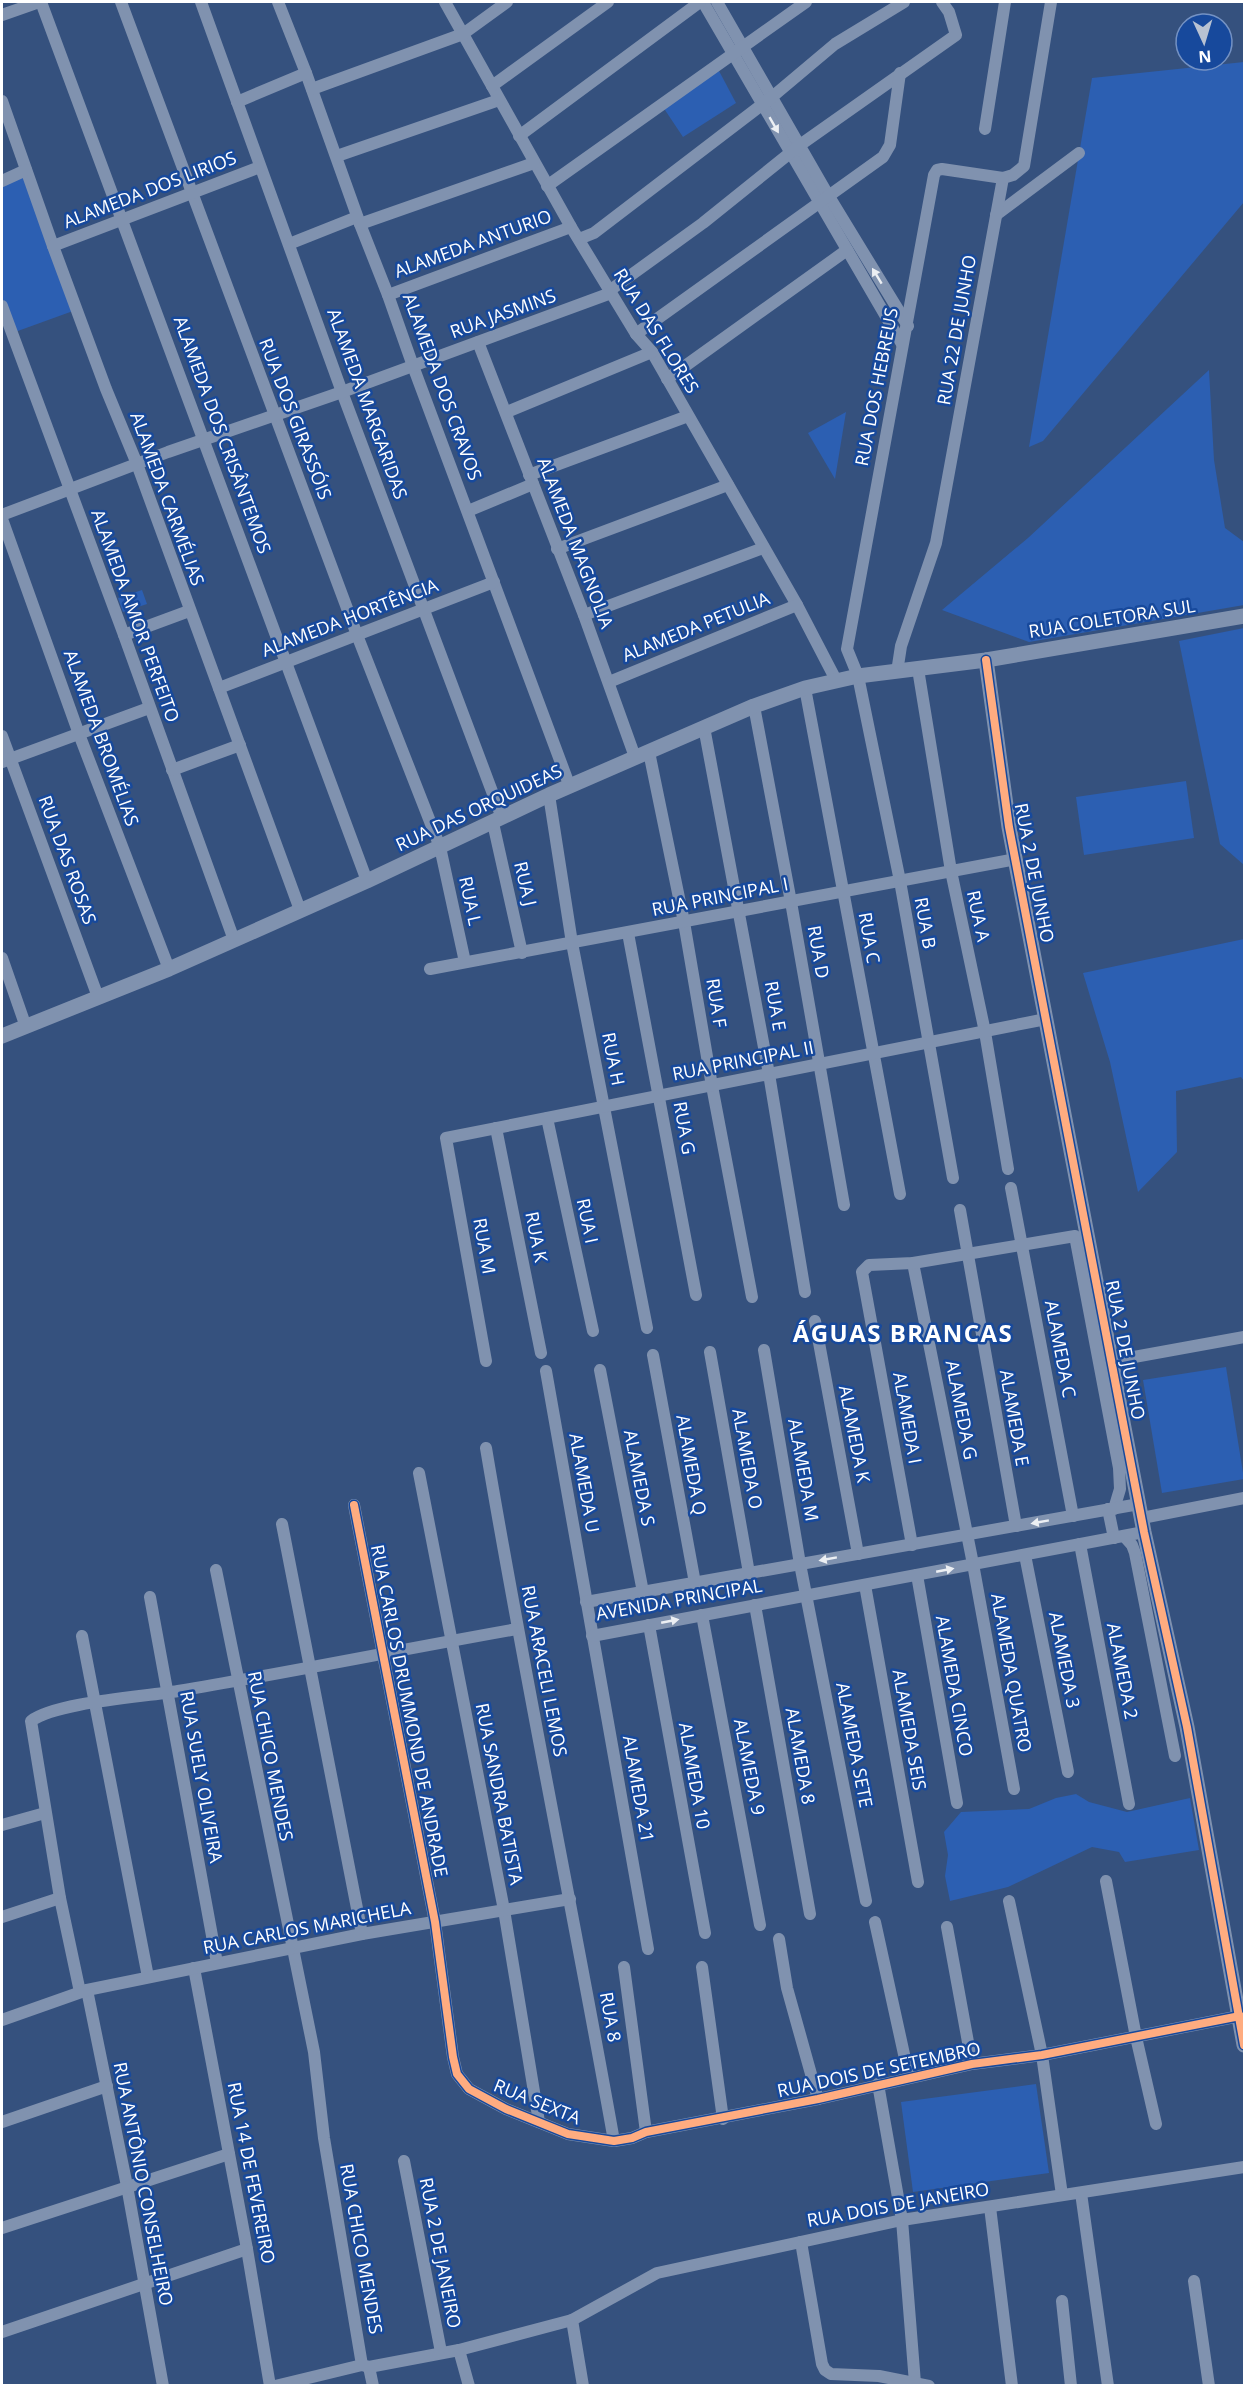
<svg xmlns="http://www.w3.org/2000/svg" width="1246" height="2387" font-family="'Open Sans',sans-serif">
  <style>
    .green { fill: #2c5fb2 }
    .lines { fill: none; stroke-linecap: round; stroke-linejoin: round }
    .minor { stroke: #8092af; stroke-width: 12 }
    .tertiary { stroke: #8092af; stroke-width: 15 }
    .cycleway-casing { stroke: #17499c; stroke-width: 11 }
    .cycleway { stroke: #ffac80; stroke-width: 8 }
    .oneway { fill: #eceff3 }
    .labels { text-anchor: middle; stroke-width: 5; stroke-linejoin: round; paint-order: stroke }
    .street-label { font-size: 18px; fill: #fff; stroke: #17499c }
    .district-label { font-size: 24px; font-weight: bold; letter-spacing: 1.5px; fill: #fff; stroke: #17499c }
  </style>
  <rect width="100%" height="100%" fill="#35517e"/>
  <g class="green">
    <polygon points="1244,62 1244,202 1043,441 1029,447 1092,78"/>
    <polygon points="718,69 736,103 683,137 663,107"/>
    <polygon points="24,174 73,311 15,332 2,297 2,184"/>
    <polygon points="1209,370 1214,460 1225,528 1244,542 1244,605 1029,642 942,610 1028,538"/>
    <polygon points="846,412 835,479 808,433"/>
    <polygon points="142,590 147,604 123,612 118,598"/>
    <polygon points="1244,628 1244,865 1220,844 1179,641"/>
    <polygon points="1186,781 1194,838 1084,855 1076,797"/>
    <polygon points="1244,939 1244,1081 1241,1077 1176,1091 1177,1152 1138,1192 1110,1062 1083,973"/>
    <polygon points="1226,1367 1244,1479 1162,1493 1143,1380"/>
    <polygon points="1076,1794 1089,1802 1127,1812 1190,1798 1199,1850 1125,1862 1119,1852 1092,1847 1008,1887 950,1901 945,1876 948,1855 944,1832 961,1812 1029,1809 1056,1798"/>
    <polygon points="1036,2084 1049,2173 913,2192 901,2102"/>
  </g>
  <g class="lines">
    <g class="minor">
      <polyline points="41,2 367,881"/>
      <polyline points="121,2 357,635 440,847 465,962"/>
      <polyline points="201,2 342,392 502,818"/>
      <polyline points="278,2 306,73 360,224 388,295 413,366 570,787"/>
      <polyline points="445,2 571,227 636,334 652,352 797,605 836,680"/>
      <polyline points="703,2 902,344"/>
      <polyline points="717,2 828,195 908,326"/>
      <polyline points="2,15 39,2"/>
      <polyline points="492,86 608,2"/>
      <polyline points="312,89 463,34 507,2"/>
      <polyline points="2,101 53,246 106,389 137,464 300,910"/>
      <polyline points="237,102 306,73"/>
      <polyline points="985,129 1005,2"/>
      <polyline points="519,136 700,2"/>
      <polyline points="337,156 499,100"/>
      <polyline points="2,181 26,170"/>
      <polyline points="547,186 806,2"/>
      <polyline points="996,215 1079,153"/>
      <polyline points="360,224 534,163"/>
      <polyline points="579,239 594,233 772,97 835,44 904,2"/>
      <polyline points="289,244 357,217"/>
      <polyline points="53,246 260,167"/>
      <polyline points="609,291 703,223 800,145 956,35 949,12 942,2"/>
      <polyline points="388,295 571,227"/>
      <polyline points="2,306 124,635 234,940"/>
      <polyline points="636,334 883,157 890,145 900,73"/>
      <polyline points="478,342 584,615 635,757"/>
      <polyline points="667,379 847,250"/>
      <polyline points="507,412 652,352"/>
      <polyline points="529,475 688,416"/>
      <polyline points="468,511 533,484"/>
      <polyline points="2,515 168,452 342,392 611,293"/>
      <polyline points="2,519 79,734 169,969"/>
      <polyline points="557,549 728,485"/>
      <polyline points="584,615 763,548"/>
      <polyline points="124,635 189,611"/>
      <polyline points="918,669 951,871 985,1032 1008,1169"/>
      <polyline points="897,672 901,646 936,543 1003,178 1013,175 1024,166 1051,2"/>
      <polyline points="609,682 797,605"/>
      <polyline points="219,688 494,582"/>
      <polyline points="805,688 900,1194"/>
      <polyline points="754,706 791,902 844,1205"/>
      <polyline points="704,727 769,1074 805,1292"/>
      <polyline points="2,736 98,997"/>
      <polyline points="649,752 684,922 712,1086 752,1297"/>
      <polyline points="2,762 149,708"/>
      <polyline points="172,770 240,745"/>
      <polyline points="549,795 572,943 647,1328"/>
      <polyline points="493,823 522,953"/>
      <polyline points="628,933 696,1295"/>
      <polyline points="2,958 26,1027"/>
      <polyline points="430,969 1016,859"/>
      <polyline points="547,1118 593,1331"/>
      <polyline points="496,1128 541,1353"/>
      <polyline points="953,1178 900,881 858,676 847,649 934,175 937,170 942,169 1003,178"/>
      <polyline points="1011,1188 1073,1516"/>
      <polyline points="960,1210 1016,1526"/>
      <polyline points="913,1263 973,1564 1014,1789"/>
      <polyline points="815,1321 858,1554"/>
      <polyline points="764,1350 800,1564 866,1901"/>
      <polyline points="710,1352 749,1573"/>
      <polyline points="653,1355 695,1583"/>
      <polyline points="486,1361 446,1138 1046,1019"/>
      <polyline points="1112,1361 1244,1337"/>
      <polyline points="600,1370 643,1592"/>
      <polyline points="546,1371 648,1949"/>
      <path d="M486 1448C525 1680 573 1910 614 2141"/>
      <polyline points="419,1473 504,1910 539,2122"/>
      <polyline points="354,1505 435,1922 453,2057 457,2074 469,2089 506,2109 568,2134 614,2141 632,2138 646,2132 818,2099 972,2064 1042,2055 1240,2016"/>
      <polyline points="1108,1509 1114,1538"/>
      <polyline points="1142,1518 1244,1498"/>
      <polyline points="282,1524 362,1934"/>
      <polyline points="1124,1536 1132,1545 1135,1553 1175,1756"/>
      <polyline points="1080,1544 1129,1804"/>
      <polyline points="912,1545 862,1272 869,1265 913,1263 1075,1236 1119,1468 1120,1489 1114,1509"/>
      <polyline points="1025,1555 1068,1772"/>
      <polyline points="216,1570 314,2052 324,2138 362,2365"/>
      <polyline points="917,1575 957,1803"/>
      <polyline points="865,1585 918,1882"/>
      <polyline points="150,1597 217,1963"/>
      <polyline points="586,1602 1139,1504"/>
      <polyline points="755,1605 810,1914"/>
      <polyline points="702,1615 760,1925"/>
      <polyline points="649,1625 705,1933"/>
      <polyline points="82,1636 148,1977"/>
      <polyline points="592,1636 1144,1532"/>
      <polyline points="2,1825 45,1813"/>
      <polyline points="1106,1881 1136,2037 1156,2124"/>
      <polyline points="1009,1901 1042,2055 1062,2195"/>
      <polyline points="2,1917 60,1898"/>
      <polyline points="875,1922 909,2077"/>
      <polyline points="947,1927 972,2064"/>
      <polyline points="779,1939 787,1988 818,2099"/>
      <polyline points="624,1967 646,2132"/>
      <polyline points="702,1967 723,2119"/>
      <polyline points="194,1968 247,2249 270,2386"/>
      <polyline points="87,1990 127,2186 163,2386"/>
      <path d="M80 1992 60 1898 31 1721C57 1702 143 1697 178 1691 291 1672 404 1649 517 1629"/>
      <polyline points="2,2020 87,1990 362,1934 570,1899"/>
      <polyline points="878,2084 902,2220 915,2383"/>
      <polyline points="2,2122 107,2086"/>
      <polyline points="404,2161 441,2352"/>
      <polyline points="1081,2193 1108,2386"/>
      <polyline points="990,2207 1012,2386"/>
      <polyline points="2,2228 229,2154"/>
      <polyline points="801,2242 822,2364 825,2370 831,2374 879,2376 929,2386"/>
      <polyline points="1194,2281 1209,2386"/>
      <polyline points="1062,2301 1071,2386"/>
      <polyline points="572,2320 583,2386"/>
      <polyline points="2,2332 247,2249"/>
      <polyline points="459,2350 469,2386"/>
      <polyline points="369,2367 373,2386"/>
      <polyline points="275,2386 362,2365 369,2367 459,2350 572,2320 657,2273 902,2220 1244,2167"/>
    </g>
    <g class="tertiary">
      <polyline points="986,660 1009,827 1144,1532 1187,1727 1244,2045"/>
      <polyline points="2,1036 169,969 367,881 549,795 754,706 805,688 858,676 986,660 1244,616"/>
    </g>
    <g class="cycleway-casing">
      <g id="cycleway">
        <polyline points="986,660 1009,827 1144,1532 1187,1727 1244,2045"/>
        <polyline points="354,1505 435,1922 453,2057 457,2074 469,2089 506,2109 568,2134 614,2141 632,2138 646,2132 818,2099 972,2064 1042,2055 1240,2016"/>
      </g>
    </g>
    <use href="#cycleway" class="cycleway"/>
  </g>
  <defs><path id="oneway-solid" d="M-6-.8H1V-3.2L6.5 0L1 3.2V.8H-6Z" transform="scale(1.5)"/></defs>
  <g class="oneway">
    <use href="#oneway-solid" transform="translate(774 125) rotate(60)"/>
    <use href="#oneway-solid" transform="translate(877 276) rotate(-121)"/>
    <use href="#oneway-solid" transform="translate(1040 1522) rotate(170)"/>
    <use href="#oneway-solid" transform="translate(828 1559) rotate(170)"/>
    <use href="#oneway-solid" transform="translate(945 1570) rotate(-11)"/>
    <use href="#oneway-solid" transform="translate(670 1621) rotate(-11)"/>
  </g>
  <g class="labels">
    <g class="street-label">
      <text transform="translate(150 190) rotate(-21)" y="6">ALAMEDA DOS LIRIOS</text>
      <text transform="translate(473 244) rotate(-20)" y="6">ALAMEDA ANTURIO</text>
      <text transform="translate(503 314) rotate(-20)" y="6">RUA JASMINS</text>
      <text transform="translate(957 330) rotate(-80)" y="6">RUA 22 DE JUNHO</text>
      <text transform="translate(656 331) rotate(58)" y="6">RUA DAS FLORES</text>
      <text transform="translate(442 387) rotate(70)" y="6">ALAMEDA DOS CRAVOS</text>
      <text transform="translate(877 387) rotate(-79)" y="6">RUA DOS HEBREUS</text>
      <text transform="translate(367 404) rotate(70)" y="6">ALAMEDA MARGARIDAS</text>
      <text transform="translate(295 419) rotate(69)" y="6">RUA DOS GIRASSÓIS</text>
      <text transform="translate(222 435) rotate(70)" y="6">ALAMEDA DOS CRISÂNTEMOS</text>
      <text transform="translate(167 499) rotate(70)" y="6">ALAMEDA CARMÉLIAS</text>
      <text transform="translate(575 543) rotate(69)" y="6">ALAMEDA MAGNOLIA</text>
      <text transform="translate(135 616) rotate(70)" y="6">ALAMEDA AMOR PERFEITO</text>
      <text transform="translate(350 618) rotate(-21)" y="6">ALAMEDA HORTÊNCIA</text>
      <text transform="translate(1112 619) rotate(-9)" y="6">RUA COLETORA SUL</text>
      <text transform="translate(696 627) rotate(-22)" y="6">ALAMEDA PETULIA</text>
      <text transform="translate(101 738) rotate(70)" y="6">ALAMEDA BROMÉLIAS</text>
      <text transform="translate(479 808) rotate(-25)" y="6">RUA DAS ORQUIDEAS</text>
      <text transform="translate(67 860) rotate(70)" y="6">RUA DAS ROSAS</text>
      <text transform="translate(1034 873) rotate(79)" y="6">RUA 2 DE JUNHO</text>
      <text transform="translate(525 884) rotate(77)" y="6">RUA J</text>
      <text transform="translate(720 897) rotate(-11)" y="6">RUA PRINCIPAL I</text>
      <text transform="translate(470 901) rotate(78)" y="6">RUA L</text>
      <text transform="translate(978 916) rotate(78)" y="6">RUA A</text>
      <text transform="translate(925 923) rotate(80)" y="6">RUA B</text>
      <text transform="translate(869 938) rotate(80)" y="6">RUA C</text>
      <text transform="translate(818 952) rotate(80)" y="6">RUA D</text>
      <text transform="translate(716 1003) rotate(81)" y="6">RUA F</text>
      <text transform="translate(775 1006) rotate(80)" y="6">RUA E</text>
      <text transform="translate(613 1059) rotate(79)" y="6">RUA H</text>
      <text transform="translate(743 1061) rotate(-11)" y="6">RUA PRINCIPAL II</text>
      <text transform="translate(684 1128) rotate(80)" y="6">RUA G</text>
      <text transform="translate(587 1221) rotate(78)" y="6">RUA I</text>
      <text transform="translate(536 1237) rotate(79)" y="6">RUA K</text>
      <text transform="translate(484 1246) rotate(80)" y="6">RUA M</text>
      <text transform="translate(1060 1349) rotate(79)" y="6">ALAMEDA C</text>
      <text transform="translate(1125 1350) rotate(79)" y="6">RUA 2 DE JUNHO</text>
      <text transform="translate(961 1410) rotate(79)" y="6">ALAMEDA G</text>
      <text transform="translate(907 1418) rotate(80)" y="6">ALAMEDA I</text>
      <text transform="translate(1014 1418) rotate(80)" y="6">ALAMEDA E</text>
      <text transform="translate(854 1434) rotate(79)" y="6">ALAMEDA K</text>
      <text transform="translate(747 1459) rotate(80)" y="6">ALAMEDA O</text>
      <text transform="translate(691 1465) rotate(80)" y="6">ALAMEDA Q</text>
      <text transform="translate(803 1470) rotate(80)" y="6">ALAMEDA M</text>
      <text transform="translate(639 1478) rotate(79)" y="6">ALAMEDA S</text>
      <text transform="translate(584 1483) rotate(80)" y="6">ALAMEDA U</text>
      <text transform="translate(679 1600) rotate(-10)" y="6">AVENIDA PRINCIPAL</text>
      <text transform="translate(1064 1660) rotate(79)" y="6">ALAMEDA 3</text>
      <text transform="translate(544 1671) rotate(79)" y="6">RUA ARACELI LEMOS</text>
      <text transform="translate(1122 1671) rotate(79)" y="6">ALAMEDA 2</text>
      <text transform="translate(1011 1673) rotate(80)" y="6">ALAMEDA QUATRO</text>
      <text transform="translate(954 1686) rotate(80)" y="6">ALAMEDA CINCO</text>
      <text transform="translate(409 1711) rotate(79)" y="6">RUA CARLOS DRUMMOND DE ANDRADE</text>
      <text transform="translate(909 1730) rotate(80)" y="6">ALAMEDA SEIS</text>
      <text transform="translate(854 1745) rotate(79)" y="6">ALAMEDA SETE</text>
      <text transform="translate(270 1756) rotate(79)" y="6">RUA CHICO MENDES</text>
      <text transform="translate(800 1756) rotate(80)" y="6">ALAMEDA 8</text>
      <text transform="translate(749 1767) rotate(79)" y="6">ALAMEDA 9</text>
      <text transform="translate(694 1776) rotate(80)" y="6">ALAMEDA 10</text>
      <text transform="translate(201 1777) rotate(80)" y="6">RUA SUELY OLIVEIRA</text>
      <text transform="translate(638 1789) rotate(80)" y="6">ALAMEDA 21</text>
      <text transform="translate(499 1794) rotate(79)" y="6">RUA SANDRA BATISTA</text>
      <text transform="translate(307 1928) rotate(-11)" y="6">RUA CARLOS MARICHELA</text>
      <text transform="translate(610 2017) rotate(80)" y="6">RUA 8</text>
      <text transform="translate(879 2070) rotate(-12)" y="6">RUA DOIS DE SETEMBRO</text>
      <text transform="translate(537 2102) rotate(22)" y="6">RUA SEXTA</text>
      <text transform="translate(251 2173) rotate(79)" y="6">RUA 14 DE FEVEREIRO</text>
      <text transform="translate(143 2184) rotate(79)" y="6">RUA ANTÔNIO CONSELHEIRO</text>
      <text transform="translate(898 2205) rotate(-10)" y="6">RUA DOIS DE JANEIRO</text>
      <text transform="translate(361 2249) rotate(80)" y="6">RUA CHICO MENDES</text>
      <text transform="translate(440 2253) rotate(79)" y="6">RUA 2 DE JANEIRO</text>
    </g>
    <g class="district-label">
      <text x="903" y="1342">ÁGUAS BRANCAS</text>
    </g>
  </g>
  <rect width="1246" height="2387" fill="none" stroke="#ffffff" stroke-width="6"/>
  <g transform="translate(1204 42) rotate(176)"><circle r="28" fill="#17499c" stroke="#7492c4" stroke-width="1.5"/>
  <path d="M0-4.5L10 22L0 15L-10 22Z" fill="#b8c2d2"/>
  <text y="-9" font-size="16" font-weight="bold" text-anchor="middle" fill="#ffffff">N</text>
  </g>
</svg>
